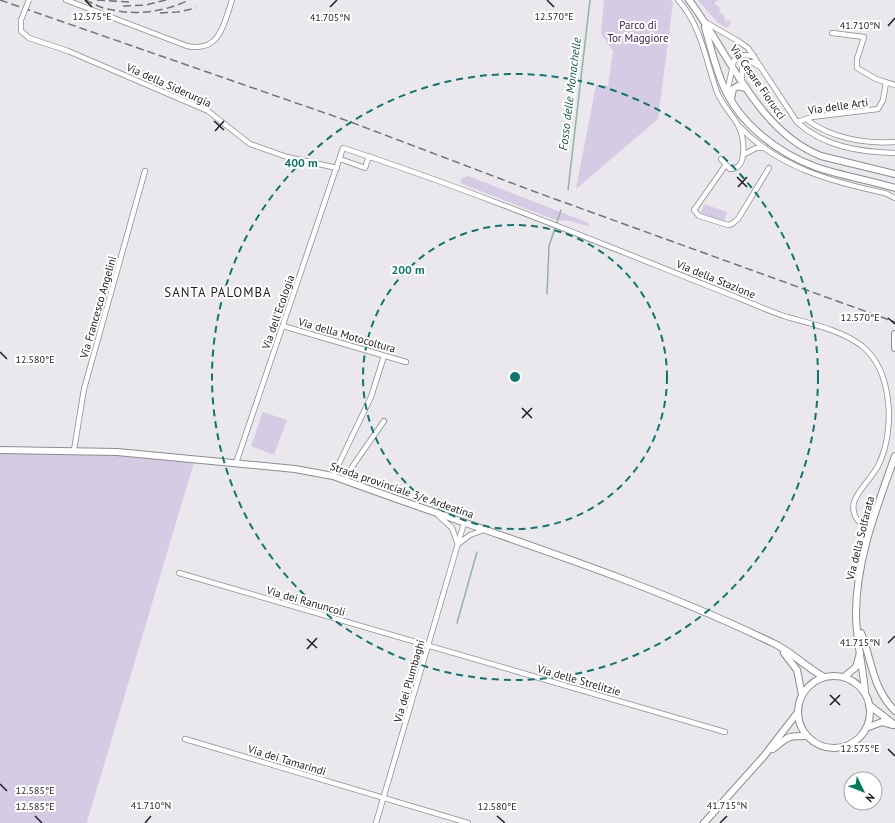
<svg xmlns="http://www.w3.org/2000/svg" width="895" height="823" font-family="'PT Sans',sans-serif">
  <style>
    .green { fill: #d6cbe4 }
    .lines { fill: none; stroke-linecap: round; stroke-linejoin: round }
    .stream { stroke: #8fb4a4; stroke-width: 1.5 }
    .street-casing { stroke: #8d8b90; stroke-width: 6 }
    .secondary-casing { stroke: #8d8b90; stroke-width: 8 }
    .street { stroke: #fff; stroke-width: 4.5 }
    .secondary { stroke: #fff; stroke-width: 6 }
    .rail { stroke: #737275; stroke-width: 1.5; stroke-dasharray: 8 4; stroke-linecap: butt }
    .street-bridge-casing { stroke: #8d8b90; stroke-width: 6; stroke-linecap: butt }
    .street-bridge { stroke: #fff; stroke-width: 4.5 }
    .ticks { fill: none; stroke: #1e1d1f; stroke-width: 1.5 }
    .ring { fill: none; stroke: #0f766e; stroke-width: 2; stroke-dasharray: 7 5 }
    .labels { text-anchor: middle; stroke-width: 4; stroke-linejoin: round; paint-order: stroke }
    .park-label { font-size: 11px; fill: #39234d; stroke: #fff }
    .street-label { font-size: 11px; fill: #1e1d1f; stroke: #fff }
    .water-label { font-size: 12px; font-style: italic; fill: #1a5d47; stroke: #fff }
    .quarter-label { font-size: 13px; letter-spacing: 1px; fill: #1e1d1f; stroke: #fff }
    .ticks-label { font-size: 10px; text-anchor: middle; fill: #1e1d1f; stroke: #fff; stroke-width: 4; stroke-linejoin: round; paint-order: stroke }
    .centre { fill: #0f766e; stroke: #fff; stroke-width: 2 }
    .ring-label { font-size: 12px; text-anchor: middle; font-weight: bold; fill: #0f766e; stroke: #fff; stroke-width: 4; stroke-linejoin: round; paint-order: stroke }
  </style>
  <rect width="100%" height="100%" fill="#eae8ed"/>
  <g class="green">
    <polygon points="604,0 671,0 673,3 658,119 576,189 596,85 608,86 613,51 601,34"/>
    <polygon points="698,0 721,0 715,1 715,4 720,8 719,12 724,15 725,21 730,20 731,23 726,28 717,22"/>
    <polygon points="468,176 586,222 589,224 588,226 571,221 555,220 462,184 460,181 462,178"/>
    <polygon points="704,204 727,212 724,222 701,213"/>
    <polygon points="263,412 287,420 274,455 251,446"/>
    <polygon points="0,449 74,450 195,459 87,822 88,823 0,823"/>
  </g>
  <g class="lines">
    <g class="stream">
      <polyline points="568,190 590,0"/>
      <polyline points="547,294 549,246 561,210"/>
      <polyline points="457,623 477,552"/>
    </g>
    <g class="street-casing">
      <g id="street">
        <path d="M66 0 187 46C220 53 224 24 232 0"/>
        <path d="M678 0C701 25 706 61 717 92 722 105 732 114 738 125 744 137 749 169 730 169L721 159"/>
        <polyline points="21,20 21,31 29,38 68,51 208,111 250,144 287,157 337,168"/>
        <path d="M705 22 738 41 748 48 797 122C824 147 860 152 895 153"/>
        <polyline points="832,33 864,37 857,59 857,68 876,79 895,85"/>
        <polyline points="742,80 742,69 745,64 752,62 760,67"/>
        <polyline points="727,93 734,60 743,55 754,56"/>
        <path d="M806 119C830 138 865 144 895 142"/>
        <polyline points="797,122 812,117 878,109 883,100 886,83"/>
        <path d="M739 126C777 167 832 182 885 193L895 198"/>
        <polyline points="743,155 756,148 765,148"/>
        <polyline points="340,159 365,168 369,156"/>
        <polyline points="725,166 694,210 699,216 728,225 732,224 738,219 769,168"/>
        <polyline points="283,326 406,362"/>
        <polyline points="74,450 84,389 145,171"/>
        <path d="M236 463 343 148C478 192 609 247 741 299 756 305 771 312 787 317 812 324 841 330 862 346 893 371 895 430 879 464 873 477 859 488 854 502 851 515 859 525 870 529"/>
        <polyline points="333,476 371,397 384,356"/>
        <polyline points="345,481 352,467 384,421"/>
        <polyline points="438,515 452,528 457,542"/>
        <polyline points="458,544 470,535 484,530"/>
        <polyline points="179,573 725,732"/>
        <polyline points="185,739 468,823"/>
        <polyline points="376,823 464,523"/>
      </g>
    </g>
    <g class="secondary-casing">
      <g id="secondary">
        <path d="M689 0C728 51 757 131 821 156L895 174"/>
        <path d="M705 27C710 46 715 66 723 85 739 123 777 153 816 167 842 176 869 180 895 188"/>
        <polyline points="731,99 733,89 738,86 746,88"/>
        <polyline points="895,334 895,348"/>
        <path d="M0 450 117 452 295 469 333 476C481 531 634 575 777 645 794 654 807 668 824 677"/>
        <path d="M861 633C872 660 872 688 895 711"/>
        <polyline points="784,653 797,670 802,695"/>
        <circle cx="834" cy="712" r="36"/>
        <polyline points="844,677 856,667 860,653"/>
        <path d="M865 692C863 666 856 640 856 614 856 559 877 507 895 456"/>
        <polyline points="869,705 895,725"/>
        <polyline points="866,728 882,722 892,725"/>
        <path d="M773 749C789 736 787 736 807 736"/>
        <polyline points="704,823 764,756 798,712"/>
      </g>
    </g>
    <use href="#street" class="street"/>
    <use href="#secondary" class="secondary"/>
    <g class="rail">
      <polyline points="0,0 348,121 530,190 895,322"/>
      <path d="M85 0C93 3 100 8 108 9 134 16 165 12 189 0"/>
      <polyline points="97,0 131,2"/>
      <polyline points="123,6 146,5 166,0"/>
      <polyline points="160,13 178,12 196,8"/>
    </g>
    <g class="street-bridge-casing">
      <polyline id="street-bridge" points="21,20 29,0"/>
    </g>
    <use href="#street-bridge" class="street-bridge"/>
  </g>
  <path class="ticks" d="M85 0 92 7M547 0 554 7M330 7 337 0M888 26 895 18M214 121 224 130M215 131 224 121M737 177 747 187M738 187 747 177M888 318 895 324M0 352 7 359M522 408 532 418M522 418 532 408M307 639 317 648M888 643 895 636M307 649 317 638M830 695 840 705M830 705 840 695M888 749 895 756M0 784 7 791M35 816 42 823M497 816 505 823M145 823 151 816M720 823 727 816"/>
  <g class="ring">
    <circle cx="515" cy="377" r="152"/>
    <circle cx="515" cy="377" r="303"/>
  </g>
  <g class="labels">
    <g class="park-label">
      <text x="638" y="29">Parco di<tspan x="638" dy="13">Tor Maggiore</tspan></text>
    </g>
    <g class="street-label">
      <text transform="translate(758 82) rotate(55)" y="4">Via Cesare Fiorucci</text>
      <text transform="translate(169 85) rotate(24)" y="4">Via della Siderurgia</text>
      <text transform="translate(838 106) rotate(-8)" y="4">Via delle Arti</text>
      <text transform="translate(716 279) rotate(22)" y="4">Via della Stazione</text>
      <text transform="translate(98 307) rotate(-74)" y="4">Via Francesco Angelini</text>
      <text transform="translate(278 312) rotate(-71)" y="4">Via dell'Ecologia</text>
      <text transform="translate(347 335) rotate(16)" y="4">Via della Motocoltura</text>
      <text transform="translate(402 490) rotate(19)" y="4">Strada provinciale 3/e Ardeatina</text>
      <text transform="translate(860 538) rotate(-76)" y="4">Via della Solfarata</text>
      <text transform="translate(306 601) rotate(16)" y="4">Via dei Ranuncoli</text>
      <text transform="translate(579 680) rotate(16)" y="4">Via delle Strelitzie</text>
      <text transform="translate(409 681) rotate(-74)" y="4">Via dei Plumbaghi</text>
      <text transform="translate(287 760) rotate(17)" y="4">Via dei Tamarindi</text>
    </g>
    <g class="water-label">
      <text transform="translate(570 94) rotate(-83)" y="4">Fosso delle Monachelle</text>
    </g>
    <g class="quarter-label">
      <text x="218" y="297">SANTA PALOMBA</text>
    </g>
  </g>
  <g class="ticks-label">
    <text x="554" y="20">12.570°E</text>
    <text x="92" y="20">12.575°E</text>
    <text x="330" y="21">41.705°N</text>
    <text x="860" y="29">41.710°N</text>
    <text x="860" y="321">12.570°E</text>
    <text x="35" y="363">12.580°E</text>
    <text x="860" y="646">41.715°N</text>
    <text x="860" y="752">12.575°E</text>
    <text x="35" y="794">12.585°E</text>
    <text x="151" y="809">41.710°N</text>
    <text x="727" y="809">41.715°N</text>
    <text x="35" y="810">12.585°E</text>
    <text x="497" y="810">12.580°E</text>
  </g>
  <circle cx="515" cy="377" r="6" class="centre"/>
  <g class="ring-label">
    <text x="301" y="167">400 m</text>
    <text x="408" y="274">200 m</text>
  </g>
  <g transform="translate(863 791) rotate(133)"><circle r="19" fill="#ffffff" stroke="#a5a5a5"/>
  <path d="M0-3L7 15L0 10L-7 15Z" fill="#007d5d"/>
  <text y="-6" font-size="11" font-weight="bold" text-anchor="middle" fill="#1e1d1f">N</text>
  </g>
</svg>
